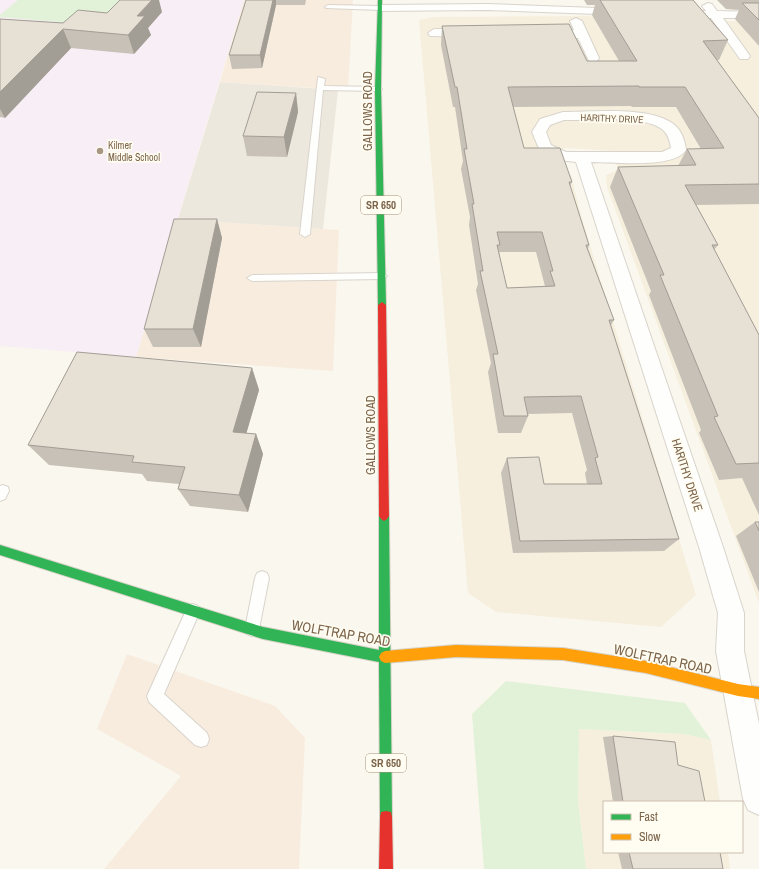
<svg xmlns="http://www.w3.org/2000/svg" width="759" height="869" font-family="'Archivo Narrow',sans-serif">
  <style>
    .residential { fill: #f6efde }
    .commercial { fill: #f8ecdf }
    .industrial { fill: #ede8de }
    .education { fill: #f8eef5 }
    .green { fill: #e2f2d8 }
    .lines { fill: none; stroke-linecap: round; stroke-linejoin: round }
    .lane-casing { stroke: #d9d4cc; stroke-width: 2 }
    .street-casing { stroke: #d9d4cc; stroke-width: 2 }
    .fast-casing { stroke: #d8d3c9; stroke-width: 2 }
    .slow-casing { stroke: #d8d3c9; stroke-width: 2 }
    .jam-casing { stroke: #d8d3c9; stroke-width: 2 }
    .lane { fill: #fefefc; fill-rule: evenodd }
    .street { fill: #fefefc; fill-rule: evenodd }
    .fast { fill: #30b455; fill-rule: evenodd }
    .slow { fill: #ff9f0a; fill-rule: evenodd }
    .jam { fill: #e5322d; fill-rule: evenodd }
    .wall { fill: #c7c1b7; fill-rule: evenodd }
    .shaded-wall { fill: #a29d95 }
    .building { fill: #e7e0d5; stroke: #a29d95; fill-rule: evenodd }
    .poi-dot { fill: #a89883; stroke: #fffcf2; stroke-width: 1.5 }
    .labels { text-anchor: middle; stroke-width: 3.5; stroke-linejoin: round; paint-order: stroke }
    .far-street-label { font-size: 10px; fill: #7c654a; stroke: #fffcf2 }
    .far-poi-label { font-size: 10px; fill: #7c654a; stroke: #fffcf2; text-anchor: start }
    .shield { fill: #fffcf2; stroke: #a3927c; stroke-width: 1 }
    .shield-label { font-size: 11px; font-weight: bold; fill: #7c654a }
    .street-label { font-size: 12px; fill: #7c654a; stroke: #fffcf2 }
    .near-street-label { font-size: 14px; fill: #7c654a; stroke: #fffcf2 }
  </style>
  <rect width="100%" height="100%" fill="#faf7ee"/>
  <g class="residential">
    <polygon points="584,16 707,21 759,21 759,603 607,187 606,175 618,170 612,151 565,148 543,159 571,175 581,215 696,595 661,627 496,612 468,593 419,20 433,17"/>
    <polygon points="579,729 684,734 711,740 720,802 604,802 604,852 728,852 730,869 586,869 578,801"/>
  </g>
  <g class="commercial">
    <polygon points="244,0 353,0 348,90 220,82"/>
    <polygon points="178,219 339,230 333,371 136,357"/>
    <polygon points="127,654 275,706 305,738 299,869 104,869 181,776 97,729"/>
  </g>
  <polygon class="industrial" points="220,82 338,90 323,229 178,219"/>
  <polygon class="education" points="0,0 244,0 136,357 0,346"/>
  <g class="green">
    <polygon points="18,0 131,0 106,26 0,17 0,15"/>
    <polygon points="506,681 685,703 711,740 684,734 579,729 578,801 586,869 484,869 472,714"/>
  </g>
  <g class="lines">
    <g class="lane-casing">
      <g id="lane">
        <polygon points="328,5 380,6 383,8 380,10 326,8 325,7"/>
        <polygon points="318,77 325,79 324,86 378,87 382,89 378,91 323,90 310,234 305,237 300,234"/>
        <polygon points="382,273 387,276 382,279 252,281 247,278 252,275"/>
        <polygon points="3,485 8,487 9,491 5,499 0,501 0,486"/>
        <polygon points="262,571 267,573 269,578 259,629 257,634 252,636 247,634 245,629 255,578 257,573"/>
        <polygon points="193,604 198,606 200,611 164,694 207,733 209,739 207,745 201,747 195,745 149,702 147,696 188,606"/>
      </g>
    </g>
    <g class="street-casing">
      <g id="street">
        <polygon points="708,3 712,4 717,11 759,12 759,18 723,18 750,56 748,59 740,59 711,18 676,17 670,14 676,11 706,11 702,6"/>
        <polygon points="487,4 624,9 630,12 624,15 487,10 380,11 374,8 380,5"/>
        <polygon points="576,18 582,21 599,58 597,61 589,61 578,38 545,38 539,34 545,30 574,30 570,21"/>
        <polygon points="434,29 472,29 478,33 472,37 430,36 428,33"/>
        <path d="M563 112C593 112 647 106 672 123 681 129 685 140 686 150 674 169 613 162 591 162L723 547 744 613V651L759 724V815L748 810 743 799 716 651 718 613 699 547 576 162 558 160 540 151 532 132 540 119ZM564 120C591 121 640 114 662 129 668 134 670 141 671 148L662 152H566L551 145 546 132 550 125Z"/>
      </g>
    </g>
    <g class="fast-casing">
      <g id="fast">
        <polygon points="378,0 382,0 381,89 386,305 382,308 378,305 375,89"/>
        <polygon points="384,511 387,513 389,516 392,817 391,822 386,823 381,822 380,817 379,662 263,639 0,555 0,545 263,627 379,650 379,516 381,513"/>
      </g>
    </g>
    <g class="slow-casing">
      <polygon id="slow" points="456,645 563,648 646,661 738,684 759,687 759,699 738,696 646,673 563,660 456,657 385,663 381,661 379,657 381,653 385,651"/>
    </g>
    <g class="jam-casing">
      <g id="jam">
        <polygon points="382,302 386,305 389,516 387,519 384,521 381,519 379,516 378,305"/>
        <polygon points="386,811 391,812 392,817 393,869 379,869 380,817 381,812"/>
      </g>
    </g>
    <use href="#lane" class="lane"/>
    <use href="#street" class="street"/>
    <use href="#fast" class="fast"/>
    <use href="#slow" class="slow"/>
    <use href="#jam" class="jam"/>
  </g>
  <g class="wall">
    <polygon points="246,0 306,0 305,5 276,5 262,68 232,69 229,55"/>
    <path d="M584 0H693L728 40 719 60H717L759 118V204L696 205 718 245 714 250 759 335V515L742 478 719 480 699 433 701 430 649 295 651 291 610 187 618 167 678 166 687 149H701L676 107H632L631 106 513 107 524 148 572 182 570 186 589 245 588 249 614 320 611 325 679 539 664 551 513 553 501 473 507 458 544 484H587L585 473 587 470 572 413 528 414V416L521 433H498L488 372 491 363 476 290 478 284 469 225 470 217 461 169 463 161 455 107H453L441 45 442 26 587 61H619L592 15 595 5H587ZM499 252H536L545 286 507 288Z"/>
    <polygon points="717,0 759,0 759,46 735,19 739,10 726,9"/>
    <polygon points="162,12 148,28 151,35 134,54 71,48 5,118 0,117 0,19 63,23 107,13"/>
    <polygon points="296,93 298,112 287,157 247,156 243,136"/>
    <polygon points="217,219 222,238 201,347 153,347 144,329"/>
    <polygon points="252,368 259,390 246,433 256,434 263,454 248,512 190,506 178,489 179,484 147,481 142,474 49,465 28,445"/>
    <polygon points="755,522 759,522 759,592 736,536"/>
    <polygon points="613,736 678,765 705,802 613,802 603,737"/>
    <polygon points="618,852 720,852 723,869 622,869"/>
  </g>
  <g class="shaded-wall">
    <polygon points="152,0 159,0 162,12 148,28 151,35 134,54 128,35 137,16"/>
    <polygon points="273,0 276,0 276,5 262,68 260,55"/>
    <polygon points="63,29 71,48 5,118 0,109 0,92"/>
    <polygon points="296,93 298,112 287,157 284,137"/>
    <polygon points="217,219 222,238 201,347 193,329"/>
    <polygon points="252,368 259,390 241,452 233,432"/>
    <polygon points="256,434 263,454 248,512 239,495"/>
  </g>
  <g class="building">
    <polygon points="120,0 152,0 137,16 145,16 128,35 63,29 0,92 0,19 63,23 78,10 107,13"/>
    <polygon points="246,0 273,0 260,55 229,55"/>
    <path d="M600 0H693L728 40 703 41 759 118V184L685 185 718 245H712L759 335V463L736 464 714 417 718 416 660 275H664L618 167 696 165 687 149 724 148 685 87H639V86L508 87 524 148H560L572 182H569L589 245H586L614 320H609L679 539 520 541 507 458 539 457 544 484H602L595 458 598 457 581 396 524 397 528 416H504L493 354H498L480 271H483L472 204H474L464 149H467L457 87H455L442 26 569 24 587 61H637ZM497 232H542L553 271H550L555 286 507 288 497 245H500Z"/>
    <polygon points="742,3 759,3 759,20"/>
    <polygon points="257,92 296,93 284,137 243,136"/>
    <polygon points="174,219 217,219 193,329 144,329"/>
    <polygon points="77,352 252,368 233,432 256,434 239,495 178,489 185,467 132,462 134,456 28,445"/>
    <polygon points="755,522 759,522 759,531"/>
    <polygon points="613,736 675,742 678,765 699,771 705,802 623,802"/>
    <polygon points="629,852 720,852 723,869 633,869"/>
  </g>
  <circle class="poi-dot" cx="100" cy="151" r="4"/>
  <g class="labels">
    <g class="far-street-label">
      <text transform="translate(612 118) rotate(2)" y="4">HARITHY DRIVE</text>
    </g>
    <g class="far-poi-label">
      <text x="108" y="149">Kilmer<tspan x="108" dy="12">Middle School</tspan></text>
    </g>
    <g class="shield">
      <rect x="361" y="196" width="40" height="18" rx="3"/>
      <rect x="366" y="754" width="40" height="18" rx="3"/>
    </g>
    <g class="shield-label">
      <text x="381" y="209">SR 650</text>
      <text x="386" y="767">SR 650</text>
    </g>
    <g class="street-label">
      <text transform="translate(368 111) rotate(-90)" y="4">GALLOWS ROAD</text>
      <text transform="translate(371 435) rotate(-90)" y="4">GALLOWS ROAD</text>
      <text transform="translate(687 475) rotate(72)" y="4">HARITHY DRIVE</text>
    </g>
    <g class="near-street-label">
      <text transform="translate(341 633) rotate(10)" y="5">WOLFTRAP ROAD</text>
      <text transform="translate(663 659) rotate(12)" y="5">WOLFTRAP ROAD</text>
    </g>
  </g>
  <rect x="603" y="801" width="140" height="52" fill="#fffcf2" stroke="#cbc0af"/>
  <rect x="611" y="814" width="20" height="6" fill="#30b455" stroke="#cbc0af"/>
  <text x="639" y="821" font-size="12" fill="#7c654a">Fast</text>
  <rect x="611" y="834" width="20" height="6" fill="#ff9f0a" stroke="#cbc0af"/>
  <text x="639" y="841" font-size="12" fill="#7c654a">Slow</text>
</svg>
